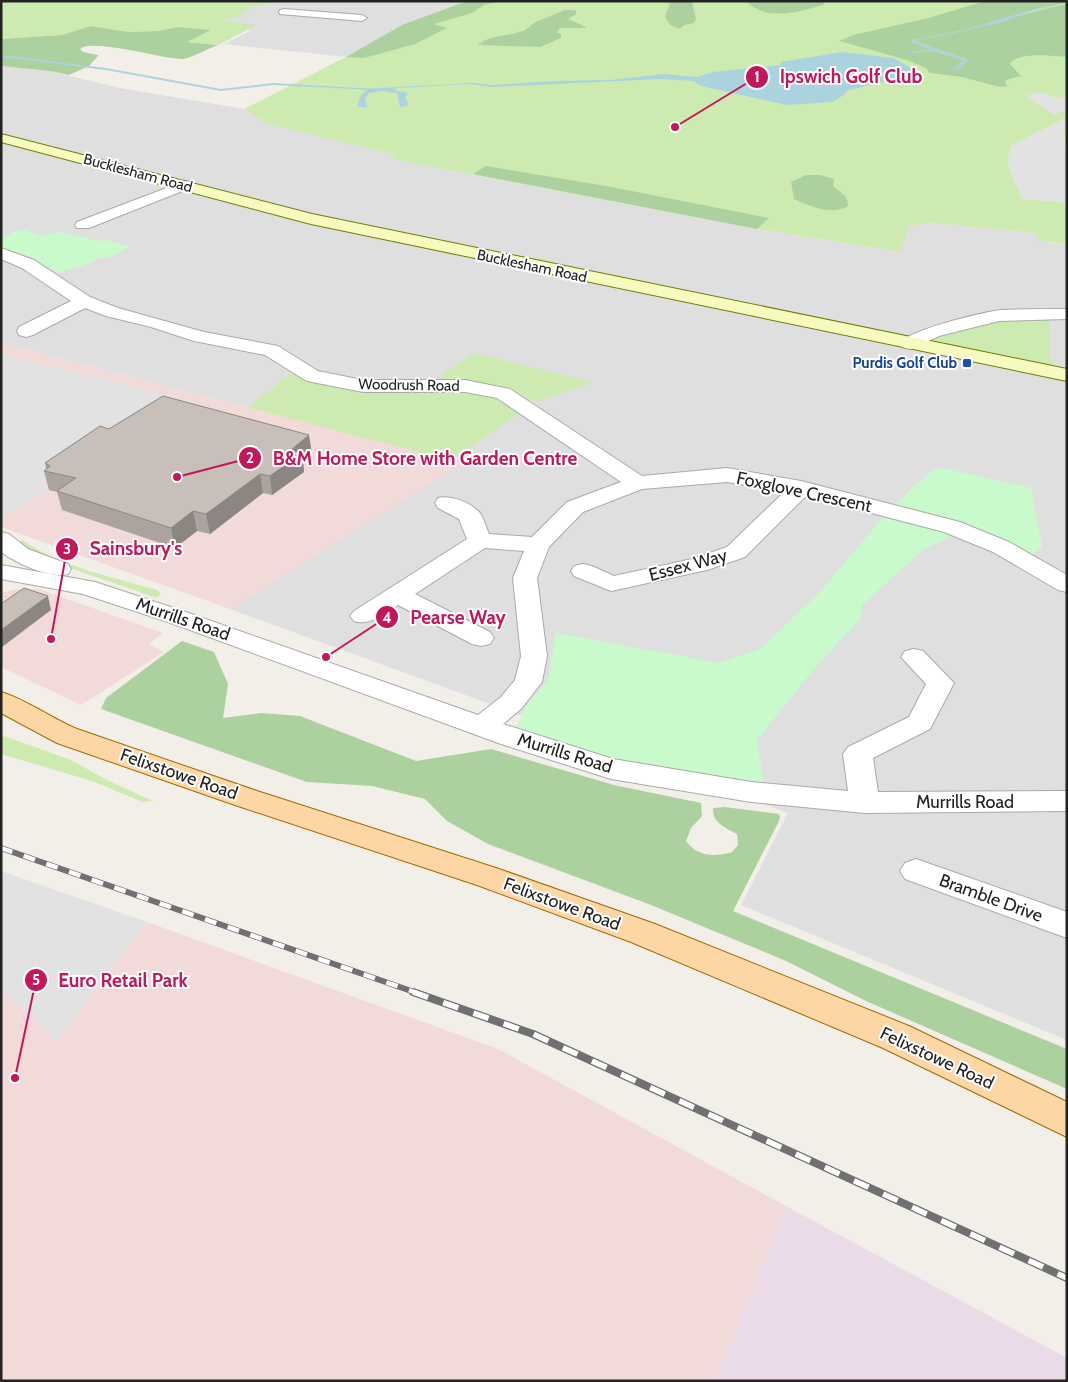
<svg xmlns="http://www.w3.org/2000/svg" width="1068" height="1382" font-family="Cabin,sans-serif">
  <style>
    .residential { fill: #e0dfdf }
    .commercial { fill: #f2dad9 }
    .industrial { fill: #ebdbe8 }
    .grass { fill: #cdebb0 }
    .forest { fill: #add19e }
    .park { fill: #c8facc }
    .parking { fill: #e2e2e2 }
    .water { fill: #aad3df }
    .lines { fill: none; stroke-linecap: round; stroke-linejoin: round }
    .stream { fill: #aad3df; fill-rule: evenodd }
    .street-casing { stroke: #a9a9a9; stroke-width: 2 }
    .secondary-casing { stroke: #707d05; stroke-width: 2 }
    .primary-casing { stroke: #a06b00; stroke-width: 2 }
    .street { fill: #fff; fill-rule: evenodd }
    .secondary { fill: #f7fabf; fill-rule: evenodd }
    .primary { fill: #fcd6a4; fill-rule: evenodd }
    .rail-far1-casing { stroke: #707070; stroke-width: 6 }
    .rail-casing { stroke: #707070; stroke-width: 8 }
    .rail-far1 { stroke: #fff; stroke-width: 4.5; stroke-dasharray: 12; stroke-linecap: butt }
    .rail { stroke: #fff; stroke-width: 5.5; stroke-dasharray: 16; stroke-linecap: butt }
    .wall { fill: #aba49e }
    .shaded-wall { fill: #8b8681 }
    .building { fill: #c7bfb8; stroke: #8b8681 }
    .transit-dot { fill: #1a4fb4; stroke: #fff; stroke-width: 2 }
    .labels { text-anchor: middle; stroke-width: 4; stroke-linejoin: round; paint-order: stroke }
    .far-street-label { font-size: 15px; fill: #222; stroke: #fff }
    .far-transit-label { font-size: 15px; font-weight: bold; fill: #164399; stroke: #fff; text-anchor: end }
    .street-label { font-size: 18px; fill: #222; stroke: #fff }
    .leader { fill: none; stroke: #c2185b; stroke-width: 2 }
    .callout-dot { fill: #c2185b; stroke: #fff; stroke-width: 2 }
    .mark-label { font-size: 15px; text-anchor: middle; font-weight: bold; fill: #fff }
    .callout-label { font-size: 19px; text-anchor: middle; font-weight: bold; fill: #c2185b; stroke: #fff; stroke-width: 4; stroke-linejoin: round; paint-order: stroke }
  </style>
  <rect width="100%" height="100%" fill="#f2efe9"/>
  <g class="residential">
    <polygon points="232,1 467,1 402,25 346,57 224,44 252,30 187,22"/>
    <polygon points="1,66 50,71 120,88 244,109 267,124 397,155 392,159 757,229 899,252 909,226 931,223 1035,233 1049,243 1067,245 1067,1040 741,905 788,813 230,609 461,463 1,343"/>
  </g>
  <g class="commercial">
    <polygon points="1,343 450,460 462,463 230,609 1,527"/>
    <polygon points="17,589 39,589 163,633 149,644 164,652 81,705 1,667 1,593"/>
    <polygon points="150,923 498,1049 786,1206 715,1381 1,1381 1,989 57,1041 137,934"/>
  </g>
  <polygon class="industrial" points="786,1206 1067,1358 1067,1381 715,1381"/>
  <g class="grass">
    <path d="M1 1H275C262 8 254 3 247 8H251L239 14 250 15 231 18 224 21 257 25 218 45 186 42 210 30 179 27 157 31 129 32 91 26 62 35 1 39Z"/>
    <polygon points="467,1 1067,1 1067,137 1064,137 1067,154 1067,245 1038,240 1035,233 931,223 909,226 900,252 757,229 391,159 396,155 267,124 244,109 346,57 402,25"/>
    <polygon points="1050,316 1050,357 1055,365 1046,365 937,344 932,341 932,338 1010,318"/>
    <path d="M474 353 593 382 537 402C506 384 475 380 439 380L447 371Z"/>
    <path d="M293 374C319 386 351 392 379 393 419 395 463 383 501 401 508 404 515 409 521 413L450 460 249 408 259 397 273 389 281 379Z"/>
    <path d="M23 540C57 566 116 578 157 590L161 593 157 598 52 562 37 556 18 542Z"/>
    <polygon points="1,735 71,760 107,780 153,801 143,802 92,781 1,754"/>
  </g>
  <g class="forest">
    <polygon points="467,1 501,1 484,5 472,13 434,24 447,28 415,44 364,58 346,57 402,25"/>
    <polygon points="667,1 692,2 696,19 694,23 684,25 680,29 670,25 665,16 670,5"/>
    <path d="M746 1H825L823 5C798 12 766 22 746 1Z"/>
    <path d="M985 1H1067V3L1038 8 965 30 913 40 911 42 931 49 927 52 934 51 963 60 956 68 952 69H959L969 60 914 41C932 35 952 34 970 29 1003 22 1034 10 1067 4V57C1053 56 1018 51 1010 64L1021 76 1006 80V85L1010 86 1000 87 962 77 930 73 926 68 907 60 839 41 853 35 925 19Z"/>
    <path d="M565 10H576V14L568 19 586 27 585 28H560L557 32 561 34V38L540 47 478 45C487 36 508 36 519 32 527 31 530 25 536 22 545 18 555 14 565 10Z"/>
    <path d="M91 26 129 32 157 31 179 27 211 30 187 42 218 45C209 48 190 59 182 59 163 59 91 38 80 49L83 52 98 55V56L89 66 69 75 50 71 1 66V39L62 35Z"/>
    <polygon points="486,166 606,186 769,218 757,229 473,174"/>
    <path d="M806 175H820L834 179 833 186C840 193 848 194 848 206 833 216 809 206 794 199L791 182Z"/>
    <path d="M182 641 214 652 228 684 223 718 261 713 300 716 416 761 491 749 614 785 701 803 702 816 691 828 686 841C698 857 714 857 732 852L738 845 737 834C726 828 712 823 713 808L724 807 779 814 780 818 778 823 733 911 1067 1049V1089L866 1001 786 961 651 905 488 844 447 821 425 799 372 786 307 782 101 709 106 698Z"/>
  </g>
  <g class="park">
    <polygon points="22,229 41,236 62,232 98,241 106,240 130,247 109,258 98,258 93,262 58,273 30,257 1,247 1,237"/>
    <polygon points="937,467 1031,488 1042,547 1026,561 964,532 925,548 861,606 861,618 818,664 757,740 765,793 511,737 527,705 548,680 556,633 719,663 760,649 820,592 888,511 915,485"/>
  </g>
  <g class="parking">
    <polygon points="1039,92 1058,98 1067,98 1067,109 1054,115 1025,96"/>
    <polygon points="1067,117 1067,129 1063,131 1067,154 1067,203 1022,199 1009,170 1008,157 1012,145"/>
    <polygon points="1,354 186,400 177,406 99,444 43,481 55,486 1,518"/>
    <polygon points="1,871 150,923 137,934 57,1041 1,989"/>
  </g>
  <g class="water">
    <polygon points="1067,3 1032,11 1006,21 972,29 914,41 969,60 959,69 936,70 956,68 963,60 934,51 898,54 930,49 911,42 913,40 965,30 1038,8"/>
    <path d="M842 52 893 58 919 72C907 81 893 79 880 78L885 81 847 91 844 95 832 102 787 105 701 86 694 81 660 79 492 87 469 84 398 88 393 90 408 93 405 98 408 102 407 106 400 107 397 93 381 91 369 93 365 99 367 107H358C358 100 361 93 368 90L363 89 473 83 493 85 556 81 610 80 663 74 697 77 713 72 780 65 781 62Z"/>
  </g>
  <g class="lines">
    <polygon class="stream" points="1,55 106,68 221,89 273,83 376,89 374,90 273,85 221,91 106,70 1,57"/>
    <g class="street-casing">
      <g id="street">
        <polygon points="284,9 362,15 367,18 362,21 280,14 279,12 280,10"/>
        <polygon points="185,181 190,182 192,185 190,188 89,228 77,228 75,225 77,222"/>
        <path d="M1 248 34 260 90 297 118 308 204 332 278 346 318 371 363 380H465L510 389 642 476 727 468 801 481 960 522 1009 542 1067 575V592L1058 590 993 552 944 532 806 496 745 557 707 570 611 591 574 576 571 571 574 566 583 564 592 566 614 576 692 559 727 547 784 492 727 482 642 489 583 512 549 547 537 578 547 656 542 682 521 709 503 724 613 759 751 782 848 791 843 754 848 747 909 717 926 684 901 657 905 651 914 649 923 651 954 683 930 729 873 758 878 792 1067 791V811L865 813 751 802 611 779 501 744 168 622 83 594 1 579V565L95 582 186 612 478 715 501 697 515 680 521 656 513 578 524 551 485 548 415 594 490 632 494 638 490 644 481 646 472 644 398 605C383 614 371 626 354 621L350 616 354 611 467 539 459 519 438 508 435 503 438 498C450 495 470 502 479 512 484 518 486 527 489 534L532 537 567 502 621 482 497 398 465 392H363L312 382 305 380 265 355 194 341 151 327 106 316 85 308 33 335 26 337 19 335 17 331 19 327 71 301 22 268 1 259Z"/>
        <path d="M1067 309V319L999 321 939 336 916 347 909 349 902 347 900 343C909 330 983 312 1001 310 1023 309 1045 309 1067 309Z"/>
        <path d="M1 532 9 534 28 549 68 564 71 569 68 574C50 579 16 563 1 552Z"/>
        <polygon points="916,859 1067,912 1067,938 905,879 900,871 905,863"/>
      </g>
    </g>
    <g class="secondary-casing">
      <polygon id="secondary" points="1,134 312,214 1067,369 1067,381 311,224 1,142"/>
    </g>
    <g class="primary-casing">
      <path id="primary" d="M1 692C25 699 53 719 77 729L257 791 499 869 655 924 909 1026 1067 1102V1137L883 1048 631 942 477 885 235 805 57 743 1 713Z"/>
    </g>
    <use href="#street" class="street"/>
    <use href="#secondary" class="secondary"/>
    <use href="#primary" class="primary"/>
    <g class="rail-far1-casing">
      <polyline id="rail-far1" points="1,848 417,993"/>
    </g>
    <g class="rail-casing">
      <polyline id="rail" points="413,992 533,1034 1067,1278"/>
    </g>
    <use href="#rail-far1" class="rail-far1"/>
    <use href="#rail" class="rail"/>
  </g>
  <polygon class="wall" points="109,429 312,454 303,461 304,472 272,495 263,493 210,534 197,531 175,548 62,510 57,492 49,490 44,471 46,469 45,463"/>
  <g class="shaded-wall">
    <polygon points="309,435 312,454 303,461 304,472 272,495 270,476 291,450"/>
    <polygon points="260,474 263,493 210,534 206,514"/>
    <polygon points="193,511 197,531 175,548 171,528"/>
    <polygon points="48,596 51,610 2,647 1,643 1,630"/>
  </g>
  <g class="building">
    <polygon points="163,396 309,435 291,450 302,453 270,476 260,474 206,514 193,511 171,528 57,491 76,478 44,471 50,466 45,463 100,426 109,429"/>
    <polygon points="24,588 48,596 1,630 1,604"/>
  </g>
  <rect class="transit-dot" x="962" y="358" width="10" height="10" rx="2.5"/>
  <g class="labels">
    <g class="far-street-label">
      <text transform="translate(138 173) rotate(15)" y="5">Bucklesham Road</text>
      <text transform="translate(532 266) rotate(12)" y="5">Bucklesham Road</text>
      <text transform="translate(409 385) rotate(1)" y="5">Woodrush Road</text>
    </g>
    <g class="far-transit-label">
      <text x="957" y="368">Purdis Golf Club</text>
    </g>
    <g class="street-label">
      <text transform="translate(804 492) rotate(12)" y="6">Foxglove Crescent</text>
      <text transform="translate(688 565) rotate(-15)" y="6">Essex Way</text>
      <text transform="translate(183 619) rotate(19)" y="6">Murrills Road</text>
      <text transform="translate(565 753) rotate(17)" y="6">Murrills Road</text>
      <text transform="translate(179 774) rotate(19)" y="6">Felixstowe Road</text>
      <text x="965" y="808">Murrills Road</text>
      <text transform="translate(991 898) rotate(20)" y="6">Bramble Drive</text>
      <text transform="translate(562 904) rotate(20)" y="6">Felixstowe Road</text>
      <text transform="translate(937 1058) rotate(25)" y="6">Felixstowe Road</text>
    </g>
  </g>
  <path class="leader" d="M675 127L757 77M177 477L250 458M51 639L67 549M326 657L387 617M15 1078L36 980"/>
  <g class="callout-dot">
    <circle cx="675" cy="127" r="5"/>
    <circle cx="177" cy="477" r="5"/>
    <circle cx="51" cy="639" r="5"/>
    <circle cx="326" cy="657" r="5"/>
    <circle cx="15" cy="1078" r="5"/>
    <circle cx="757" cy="77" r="12"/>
    <circle cx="250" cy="458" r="12"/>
    <circle cx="67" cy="549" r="12"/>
    <circle cx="387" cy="617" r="12"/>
    <circle cx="36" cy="980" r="12"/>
  </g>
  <g class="mark-label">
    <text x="757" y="82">1</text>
    <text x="250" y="463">2</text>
    <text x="67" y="554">3</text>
    <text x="387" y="623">4</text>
    <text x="36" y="985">5</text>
  </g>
  <g class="callout-label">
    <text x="851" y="83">Ipswich Golf Club</text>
    <text x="425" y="465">B&amp;M Home Store with Garden Centre</text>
    <text x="136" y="555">Sainsbury's</text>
    <text x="458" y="624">Pearse Way</text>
    <text x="123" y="987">Euro Retail Park</text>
  </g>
  <rect width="1068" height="1382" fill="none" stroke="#222222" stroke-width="5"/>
</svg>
